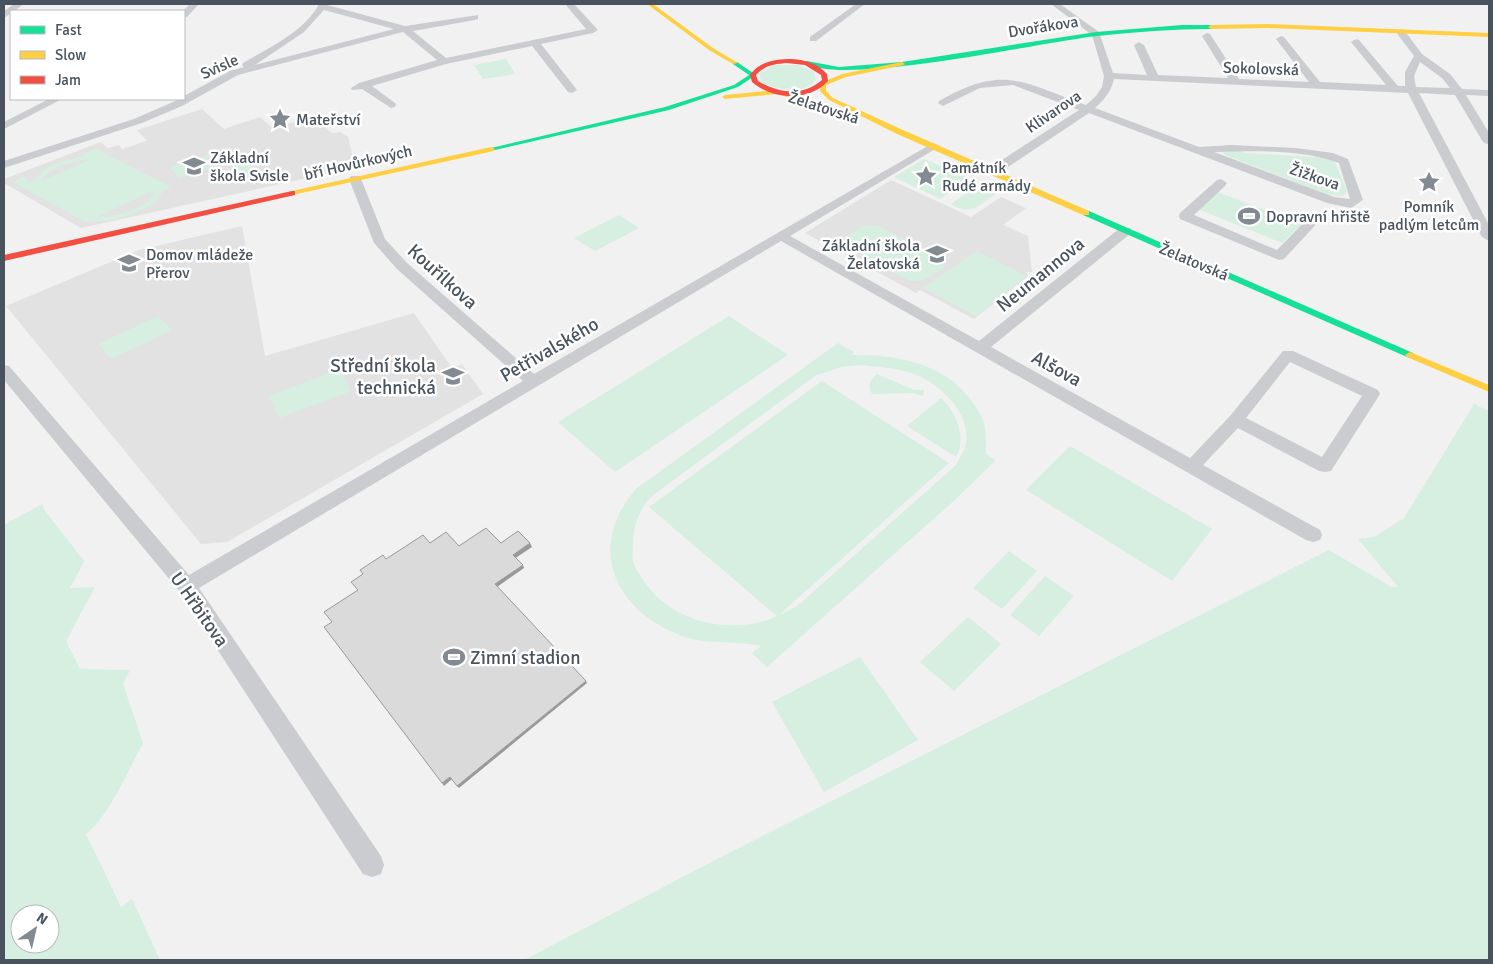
<svg xmlns="http://www.w3.org/2000/svg" width="1493" height="964" font-family="Signika,sans-serif">
  <style>
    .education { fill: #e3e2e3 }
    .green { fill: #d6efe0; fill-rule: evenodd }
    .lines { fill: none; stroke-linecap: round; stroke-linejoin: round }
    .street { fill: #cacccf; fill-rule: evenodd }
    .fast { fill: #16e098; fill-rule: evenodd }
    .slow { fill: #ffcf43; fill-rule: evenodd }
    .jam { fill: #f24e42; fill-rule: evenodd }
    .shaded-wall { fill: #999 }
    .building { fill: #dadadb; stroke: #999 }
    .labels { text-anchor: middle; stroke-width: 5; stroke-linejoin: round; paint-order: stroke }
    .far-street-label { font-size: 16px; fill: #48535d; stroke: #fff }
    .far-poi-label { font-size: 16px; fill: #48535d; stroke: #fff; text-anchor: start }
    .street-label { font-size: 19px; fill: #48535d; stroke: #fff }
    .poi-label { font-size: 19px; fill: #48535d; stroke: #fff; text-anchor: end }
  </style>
  <rect width="100%" height="100%" fill="#f1f1f1"/>
  <g class="education">
    <polygon points="202,109 224,129 260,117 274,129 314,115 329,131 333,133 340,132 348,137 354,162 344,170 81,228 4,183 4,179 101,142 108,148 119,145 122,149 147,141 137,130"/>
    <polygon points="891,180 971,217 1001,197 1026,208 1003,225 1028,236 1032,272 1026,272 1028,276 974,319 920,290 916,293 805,233"/>
    <polygon points="242,226 265,356 414,313 452,368 462,364 483,394 227,542 201,544 6,306 139,250"/>
  </g>
  <g class="green">
    <polygon points="506,59 515,74 483,79 474,65"/>
    <path d="M775 65H798L814 72 816 80C801 96 780 88 762 84L759 73Z"/>
    <polygon points="1220,148 1241,149 1243,153 1315,157 1311,152 1334,160 1347,191 1344,196 1329,195 1225,155"/>
    <path d="M96 149 171 187 163 191 156 202 136 213 112 220 85 222 13 182 23 177 30 181 27 182 28 184 48 167 62 161 86 156 84 154ZM84 160H89L40 182C49 167 68 163 84 160ZM154 190C151 210 114 217 97 217Z"/>
    <polygon points="222,151 231,160 179,178 170,168"/>
    <polygon points="924,159 967,177 969,180 940,199 894,177"/>
    <polygon points="247,162 264,177 243,184 227,169"/>
    <path d="M980 183H984L1000 191C983 202 971 218 951 204Z"/>
    <polygon points="1218,192 1301,224 1282,243 1198,209"/>
    <polygon points="619,215 639,228 595,251 574,238"/>
    <path d="M870 225 878 226 940 258 944 263V267C931 276 923 284 908 280L845 246 843 242 845 238 863 226Z"/>
    <polygon points="976,251 1027,276 976,316 923,288"/>
    <polygon points="158,316 172,330 111,359 98,344"/>
    <polygon points="729,316 788,355 615,472 558,422"/>
    <path d="M838 343 854 352 851 355C894 354 943 362 971 400 976 407 982 415 984 423 986 433 986 443 986 454L996 460 957 498 767 667 752 653 761 646C736 640 710 645 685 637 615 613 584 547 637 488ZM862 365C877 367 893 368 908 372 938 381 971 411 966 444 965 451 959 458 956 465L796 607 779 615 949 463 822 381 649 507 777 616C734 637 670 622 644 581 640 576 635 568 633 561 632 555 633 548 633 542 633 529 638 513 646 503 649 498 655 494 660 490L815 376 841 367Z"/>
    <polygon points="340,369 351,391 279,418 269,396"/>
    <path d="M877 374 914 390H924L923 396 913 393 872 394C867 386 870 380 877 374Z"/>
    <path d="M941 398C956 412 967 437 956 457L907 426Z"/>
    <polygon points="1474,404 1489,411 1489,960 524,960 715,860 1329,550 1392,587 1398,587 1358,539 1374,537 1404,518"/>
    <polygon points="1070,446 1212,529 1172,581 1026,490"/>
    <path d="M42 504 45 511 84 561 70 588 95 587 66 641 80 669 130 670 123 684 143 743C128 771 109 816 86 834L121 907 132 899 160 960H4V525ZM20 914H50V944H20Z"/>
    <polygon points="1009,551 1037,571 1002,609 973,588"/>
    <polygon points="1045,576 1074,596 1039,636 1010,615"/>
    <polygon points="968,617 1001,644 954,691 920,662"/>
    <polygon points="860,657 918,740 824,792 772,702"/>
  </g>
  <g class="lines">
    <g class="street">
      <polygon points="14,4 24,4 4,18 4,11"/>
      <polygon points="190,4 199,4 187,17 184,18 183,11"/>
      <path d="M319 4H327V5L405 26 478 15V19L475 20 413 31 446 58 586 29 565 4H574L598 30 593 33 541 44 577 90 572 93 568 92 532 46 446 64 372 86 395 103 396 105 395 107 391 108 362 89 352 90 351 88 359 83 437 60 403 32 238 75 182 106 142 123 4 168V161L134 119 180 99H184V96L230 71 244 67 242 65 243 63C270 47 304 32 319 4ZM324 10 394 29 255 65 304 32Z"/>
      <polygon points="856,4 865,4 816,41 810,41 810,37"/>
      <path d="M1051 4H1060L1099 32 1113 73 1147 75 1134 45 1139 42 1144 45 1158 75 1228 78 1202 36 1207 33 1210 34 1239 79 1309 82 1276 39 1281 36 1284 37 1320 82 1386 85 1351 42 1356 39 1359 40 1398 86H1405V72L1414 56 1396 32 1401 29 1404 30 1422 54 1450 74 1462 89 1489 90V96L1466 95 1489 133V145L1483 142 1455 95 1419 93 1489 225V241L1482 237 1408 93 1114 79C1111 92 1104 100 1095 108L1199 147 1231 145 1296 148 1333 153 1348 159 1363 200 1351 208 1327 203 1089 113 996 175H988L986 172 988 169 1079 110 1013 85 980 88 943 106 938 103 939 101C1004 64 1022 82 1086 105L1096 96 1102 87 1104 76 1092 35ZM1420 62 1442 78 1450 88 1416 87 1414 76ZM1214 152C1254 151 1300 149 1339 163L1350 199 1334 197Z"/>
      <polygon points="49,99 62,99 4,129 4,122"/>
      <path d="M933 143 939 146 937 148 790 236 979 341 1120 228H1130L1132 231 1130 234 991 347 1190 458 1230 416 1283 351H1293L1378 390 1380 394 1331 471 1325 472 1319 471 1238 428 1203 465 1320 530 1322 535 1320 540 1313 542 1306 540 781 241 199 588 381 856 384 865 381 874 372 877 363 874 180 592 4 380V365L9 366 189 575 523 381 397 269 374 243 349 179 351 176H359L361 179 385 239 407 263 534 374ZM1290 362 1362 396 1322 457 1246 418Z"/>
      <polygon points="1221,179 1227,183 1225,186 1194,215 1277,250 1310,216 1315,215 1321,219 1284,259 1279,260 1180,219 1179,216 1180,213 1217,180"/>
    </g>
    <g class="fast">
      <path d="M1182 25H1211L1214 27 1211 29C1173 29 1135 32 1097 36 1042 42 842 87 804 63L807 61 839 67 902 62 1096 32Z"/>
      <polygon points="733,62 737,62 756,75 738,87 669,110 491,151 487,149 665,107 734,85 749,75 733,64"/>
      <polygon points="1083,211 1089,211 1413,353 1415,355 1410,358 1407,357 1083,215"/>
    </g>
    <g class="slow">
      <polygon points="647,4 653,4 713,48 738,63 733,64 709,50"/>
      <polygon points="1268,24 1489,33 1489,37 1268,28 1211,29 1208,27 1211,25"/>
      <polygon points="902,62 905,64 904,65 846,77 826,85 826,91 833,98 903,130 1089,211 1089,215 1083,215 897,134 829,100 820,91 821,83 842,74"/>
      <polygon points="777,90 842,110 843,111 838,112 777,94 725,99 722,97 725,95"/>
      <polygon points="491,147 495,149 494,151 292,195 288,193 292,191"/>
      <polygon points="1410,352 1489,385 1489,392 1407,357 1405,355"/>
    </g>
    <g class="jam">
      <path d="M792 59C806 60 818 64 827 74L828 81C809 102 773 100 752 82L750 75C760 61 776 59 792 59ZM787 63 805 65 821 75 822 80C802 97 779 93 758 81L756 75C765 65 775 64 787 63Z"/>
      <polygon points="292,191 295,191 295,195 4,261 4,255"/>
    </g>
  </g>
  <g class="shaded-wall">
    <polygon points="530,543 532,547 514,559 513,555"/>
    <polygon points="523,565 524,568 497,587 495,584"/>
    <polygon points="586,681 587,683 459,788 457,786"/>
    <polygon points="450,777 452,779 444,786 442,783"/>
  </g>
  <polygon class="building" points="486,528 501,543 518,531 530,543 513,555 523,565 495,584 586,681 457,786 450,777 442,783 324,627 332,622 324,612 358,590 351,582 363,574 360,570 383,555 386,559 423,535 430,543 446,532 459,546"/>
  <defs>
    <g id="sight-bare" transform="scale(1.725)"><path d="M0-6L1.8-2.2L6-1.7L2.9 1.2L3.7 5.4L0 3.3L-3.7 5.4L-2.9 1.2L-6-1.7L-1.8-2.2Z" fill="#838a91" stroke="#fff" stroke-width="2.5" paint-order="stroke"/></g>
    <g id="school-bare" transform="scale(1.725)"><path d="M0-5L7-2L0 1L-7-2ZM-4 1L0 2.5L4 1V4Q0 6-4 4Z" fill="#838a91" stroke="#fff" stroke-width="2.5" paint-order="stroke"/></g>
    <g id="stadium-bare" transform="scale(1.725)"><path d="M0-5a6.5 5 0 1 0 0 10a6.5 5 0 1 0 0-10ZM-3.5-1.8h7v3.6h-7Z" fill="#838a91" stroke="#fff" stroke-width="2.5" paint-order="stroke"/></g>
  </defs>
  <g fill-rule="evenodd">
    <use href="#sight-bare" x="280" y="119"/>
    <use href="#school-bare" x="194" y="166"/>
    <use href="#sight-bare" x="926" y="176"/>
    <use href="#sight-bare" x="1429" y="182"/>
    <use href="#stadium-bare" x="1249" y="216"/>
    <use href="#school-bare" x="937" y="254"/>
    <use href="#school-bare" x="129" y="263"/>
    <use href="#school-bare" x="453" y="376"/>
    <use href="#stadium-bare" x="454" y="657"/>
  </g>
  <g class="labels">
    <g class="far-street-label">
      <text transform="translate(1043 26) rotate(-9)" y="6">Dvořákova</text>
      <text transform="translate(219 66) rotate(-24)" y="6">Svisle</text>
      <text transform="translate(1261 68) rotate(2)" y="6">Sokolovská</text>
      <text transform="translate(824 107) rotate(18)" y="6">Želatovská</text>
      <text transform="translate(1053 111) rotate(-34)" y="6">Klivarova</text>
      <text transform="translate(358 162) rotate(-13)" y="6">bří Hovůrkových</text>
      <text transform="translate(1315 176) rotate(19)" y="6">Žižkova</text>
      <text transform="translate(1194 261) rotate(23)" y="6">Želatovská</text>
    </g>
    <g class="far-poi-label">
      <text x="296" y="125">Mateřství</text>
      <text x="210" y="163">Základní<tspan x="210" dy="18">škola Svisle</tspan></text>
      <text x="942" y="173">Památník<tspan x="942" dy="18">Rudé armády</tspan></text>
      <text x="1429" y="212" text-anchor="middle">Pomník<tspan x="1429" dy="18">padlým letcům</tspan></text>
      <text x="1266" y="222">Dopravní hřiště</text>
      <text x="920" y="251" text-anchor="end">Základní škola<tspan x="920" dy="18">Želatovská</tspan></text>
      <text x="146" y="260">Domov mládeže<tspan x="146" dy="18">Přerov</tspan></text>
    </g>
    <g class="street-label">
      <text transform="translate(1040 274) rotate(-39)" y="7">Neumannova</text>
      <text transform="translate(443 276) rotate(42)" y="7">Kouřílkova</text>
      <text transform="translate(549 349) rotate(-30)" y="7">Petřivalského</text>
      <text transform="translate(1057 368) rotate(29)" y="7">Alšova</text>
      <text transform="translate(200 609) rotate(55)" y="7">U Hřbitova</text>
    </g>
    <g class="poi-label">
      <text x="436" y="372">Střední škola<tspan x="436" dy="22">technická</tspan></text>
      <text x="470" y="664" text-anchor="start">Zimní stadion</text>
    </g>
  </g>
  <rect width="1493" height="964" fill="none" stroke="#48535d" stroke-width="10"/>
  <rect x="10" y="10" width="175" height="90" fill="#ffffff" stroke="#b6babe"/>
  <rect x="20" y="26" width="25" height="8" fill="#16e098" stroke="#b6babe"/>
  <text x="55" y="35" font-size="15" fill="#48535d">Fast</text>
  <rect x="20" y="51" width="25" height="8" fill="#ffcf43" stroke="#b6babe"/>
  <text x="55" y="60" font-size="15" fill="#48535d">Slow</text>
  <rect x="20" y="76" width="25" height="8" fill="#f24e42" stroke="#b6babe"/>
  <text x="55" y="85" font-size="15" fill="#48535d">Jam</text>
  <g transform="translate(35 929) rotate(34)"><circle r="24" fill="#ffffff" stroke="#b6babe"/>
  <path d="M0-4L9 19L0 12L-9 19Z" fill="#838a91"/>
  <text y="-8" font-size="14" font-weight="bold" text-anchor="middle" fill="#48535d">N</text>
  </g>
</svg>
